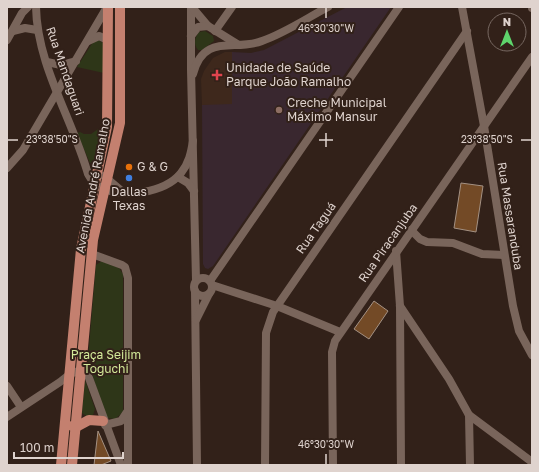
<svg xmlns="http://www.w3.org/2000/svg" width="539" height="472" font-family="'Golos Text',sans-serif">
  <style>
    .built { fill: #3e281c }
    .education { fill: #39272f }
    .green { fill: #2e3618 }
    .building { fill: #734a26; stroke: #a49183 }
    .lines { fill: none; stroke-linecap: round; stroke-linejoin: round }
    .minor { stroke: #79655b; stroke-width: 8 }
    .major { stroke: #c4806f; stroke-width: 10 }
    .ticks { fill: none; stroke: #dfd3ce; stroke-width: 1.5 }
    .health-dot { fill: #e0444e; stroke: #322119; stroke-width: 1.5 }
    .education-dot { fill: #8d6e63; stroke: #322119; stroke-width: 1.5 }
    .food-dot { fill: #e8710a; stroke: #322119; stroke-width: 1.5 }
    .shop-dot { fill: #3f7fe0; stroke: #322119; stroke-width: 1.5 }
    .labels { text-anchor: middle; stroke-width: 4; stroke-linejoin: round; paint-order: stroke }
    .poi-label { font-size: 12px; fill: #dfd3ce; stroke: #322119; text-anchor: start }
    .street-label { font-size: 12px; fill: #dfd3ce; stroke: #322119 }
    .park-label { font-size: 12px; fill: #d3e999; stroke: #322119 }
    .ticks-label { font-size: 10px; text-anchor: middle; fill: #dfd3ce; stroke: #322119; stroke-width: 4; stroke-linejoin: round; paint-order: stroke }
  </style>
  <rect width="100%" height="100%" fill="#322119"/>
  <polygon class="built" points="225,52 232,52 232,105 202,105 201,79 204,71 213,58"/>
  <polygon class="education" points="347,7 391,7 213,266 208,269 205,268 203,264 202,105 232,104 232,52 251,53 264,50"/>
  <g class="green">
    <path d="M205 31 213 36 214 41 202 50H198C193 44 195 37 199 32Z"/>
    <polygon points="97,39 103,43 104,73 77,67 93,42"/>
    <polygon points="98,129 103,130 96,161 90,163 77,133 80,132 84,134 91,134"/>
    <polygon points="102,261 119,268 123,274 123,412 115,419 108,418 104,414 88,359 96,265"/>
    <polygon points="85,380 95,409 93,415 86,416 82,413"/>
  </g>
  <g class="building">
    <polygon points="461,183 483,186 476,232 454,228"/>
    <polygon points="374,301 388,311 369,339 354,329"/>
    <polygon points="98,431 111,461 101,465 94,465"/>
  </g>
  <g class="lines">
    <g class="minor">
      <path d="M36 7C37 65 72 118 88 174 91 179 94 185 100 187 122 199 165 193 181 173 189 163 191 153 193 141"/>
      <polyline points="191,7 191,70 196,280"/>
      <polyline points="192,7 208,26"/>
      <polyline points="462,7 484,126 513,306 519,331 532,355"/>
      <polyline points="532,7 532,8"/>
      <polyline points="13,31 25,28 37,30"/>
      <polyline points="215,31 232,7"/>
      <polyline points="191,36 198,27 208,26 237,44"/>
      <polyline points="7,40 22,13 28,7"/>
      <polyline points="88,41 99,36 108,40"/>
      <polyline points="47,62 61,65 76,61"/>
      <path d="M193 74C204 32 235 52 262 41 285 33 307 18 328 7"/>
      <polyline points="7,168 23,150 107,7"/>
      <polyline points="104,176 124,193"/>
      <polyline points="178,177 188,183 194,191"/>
      <polyline points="411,230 420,239 427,242 453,243 482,254 504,255"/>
      <polyline points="396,251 400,306 401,465"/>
      <polyline points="92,254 122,265 125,267 128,278 128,465"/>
      <circle cx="203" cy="287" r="9"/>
      <polyline points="210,281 399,7"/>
      <polyline points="212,285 277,306 340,332"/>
      <polyline points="195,291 197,465"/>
      <polyline points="400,306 449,379 469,415 470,465"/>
      <polyline points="196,320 209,294"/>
      <polyline points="7,386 21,407"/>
      <polyline points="469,415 532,462"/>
      <polyline points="7,417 60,382 70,374 81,370 86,372 89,378 121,465"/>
      <polyline points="105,425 121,421 127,412"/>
      <polyline points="265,465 266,333 273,312 467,31"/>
      <polyline points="333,465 332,352 335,341 532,57"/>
    </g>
    <g class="major">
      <polyline points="72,426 76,427 89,420 103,421"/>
      <polyline points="61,465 81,249 107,127 108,7"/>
      <polyline points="72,465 93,240 120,123 120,7"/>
    </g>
  </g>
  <path class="ticks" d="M326 8V18M326 133V147M8 140H18M319 140H333M521 140H531M326 454V464"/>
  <path class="health-dot" d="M215 69h4v4h4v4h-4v4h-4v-4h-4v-4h4z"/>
  <circle class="education-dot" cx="279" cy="110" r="4"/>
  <circle class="food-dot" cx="129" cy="167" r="4"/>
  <circle class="shop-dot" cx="129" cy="178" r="4"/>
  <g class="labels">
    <g class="poi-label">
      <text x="226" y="72">Unidade de Saúde<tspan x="226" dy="14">Parque João Ramalho</tspan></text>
      <text x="287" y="107">Creche Municipal<tspan x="287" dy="14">Máximo Mansur</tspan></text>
      <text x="137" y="171">G &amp; G</text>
      <text x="129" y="196" text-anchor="middle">Dallas<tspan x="129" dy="14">Texas</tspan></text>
    </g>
    <g class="street-label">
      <text transform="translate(65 71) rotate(71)" y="4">Rua Mandaguari</text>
      <text transform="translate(93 186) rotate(-79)" y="4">Avenida André Ramalho</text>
      <text transform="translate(510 216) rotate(81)" y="4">Rua Massaranduba</text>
      <text transform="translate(316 228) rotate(-55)" y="4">Rua Taguá</text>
      <text transform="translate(388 243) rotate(-55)" y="4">Rua Piracanjuba</text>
    </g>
    <g class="park-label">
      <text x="106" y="359">Praça Seijim<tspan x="106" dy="14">Toguchi</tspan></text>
    </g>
  </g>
  <g class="ticks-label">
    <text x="326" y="32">46°30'30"W</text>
    <text x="52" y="143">23°38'50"S</text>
    <text x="487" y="143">23°38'50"S</text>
    <text x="326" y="448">46°30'30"W</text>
  </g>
  <rect width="539" height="472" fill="none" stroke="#dfd3ce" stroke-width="16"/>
  <g transform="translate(507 32)"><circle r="19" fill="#322119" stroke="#776861"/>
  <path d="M0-3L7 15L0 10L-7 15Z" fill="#5ed56c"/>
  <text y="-6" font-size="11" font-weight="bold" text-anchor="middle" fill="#dfd3ce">N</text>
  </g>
  <path d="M14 452v6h109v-6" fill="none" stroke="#dfd3ce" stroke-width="2"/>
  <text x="20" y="452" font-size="12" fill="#dfd3ce" stroke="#322119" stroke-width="3" paint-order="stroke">100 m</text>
</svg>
